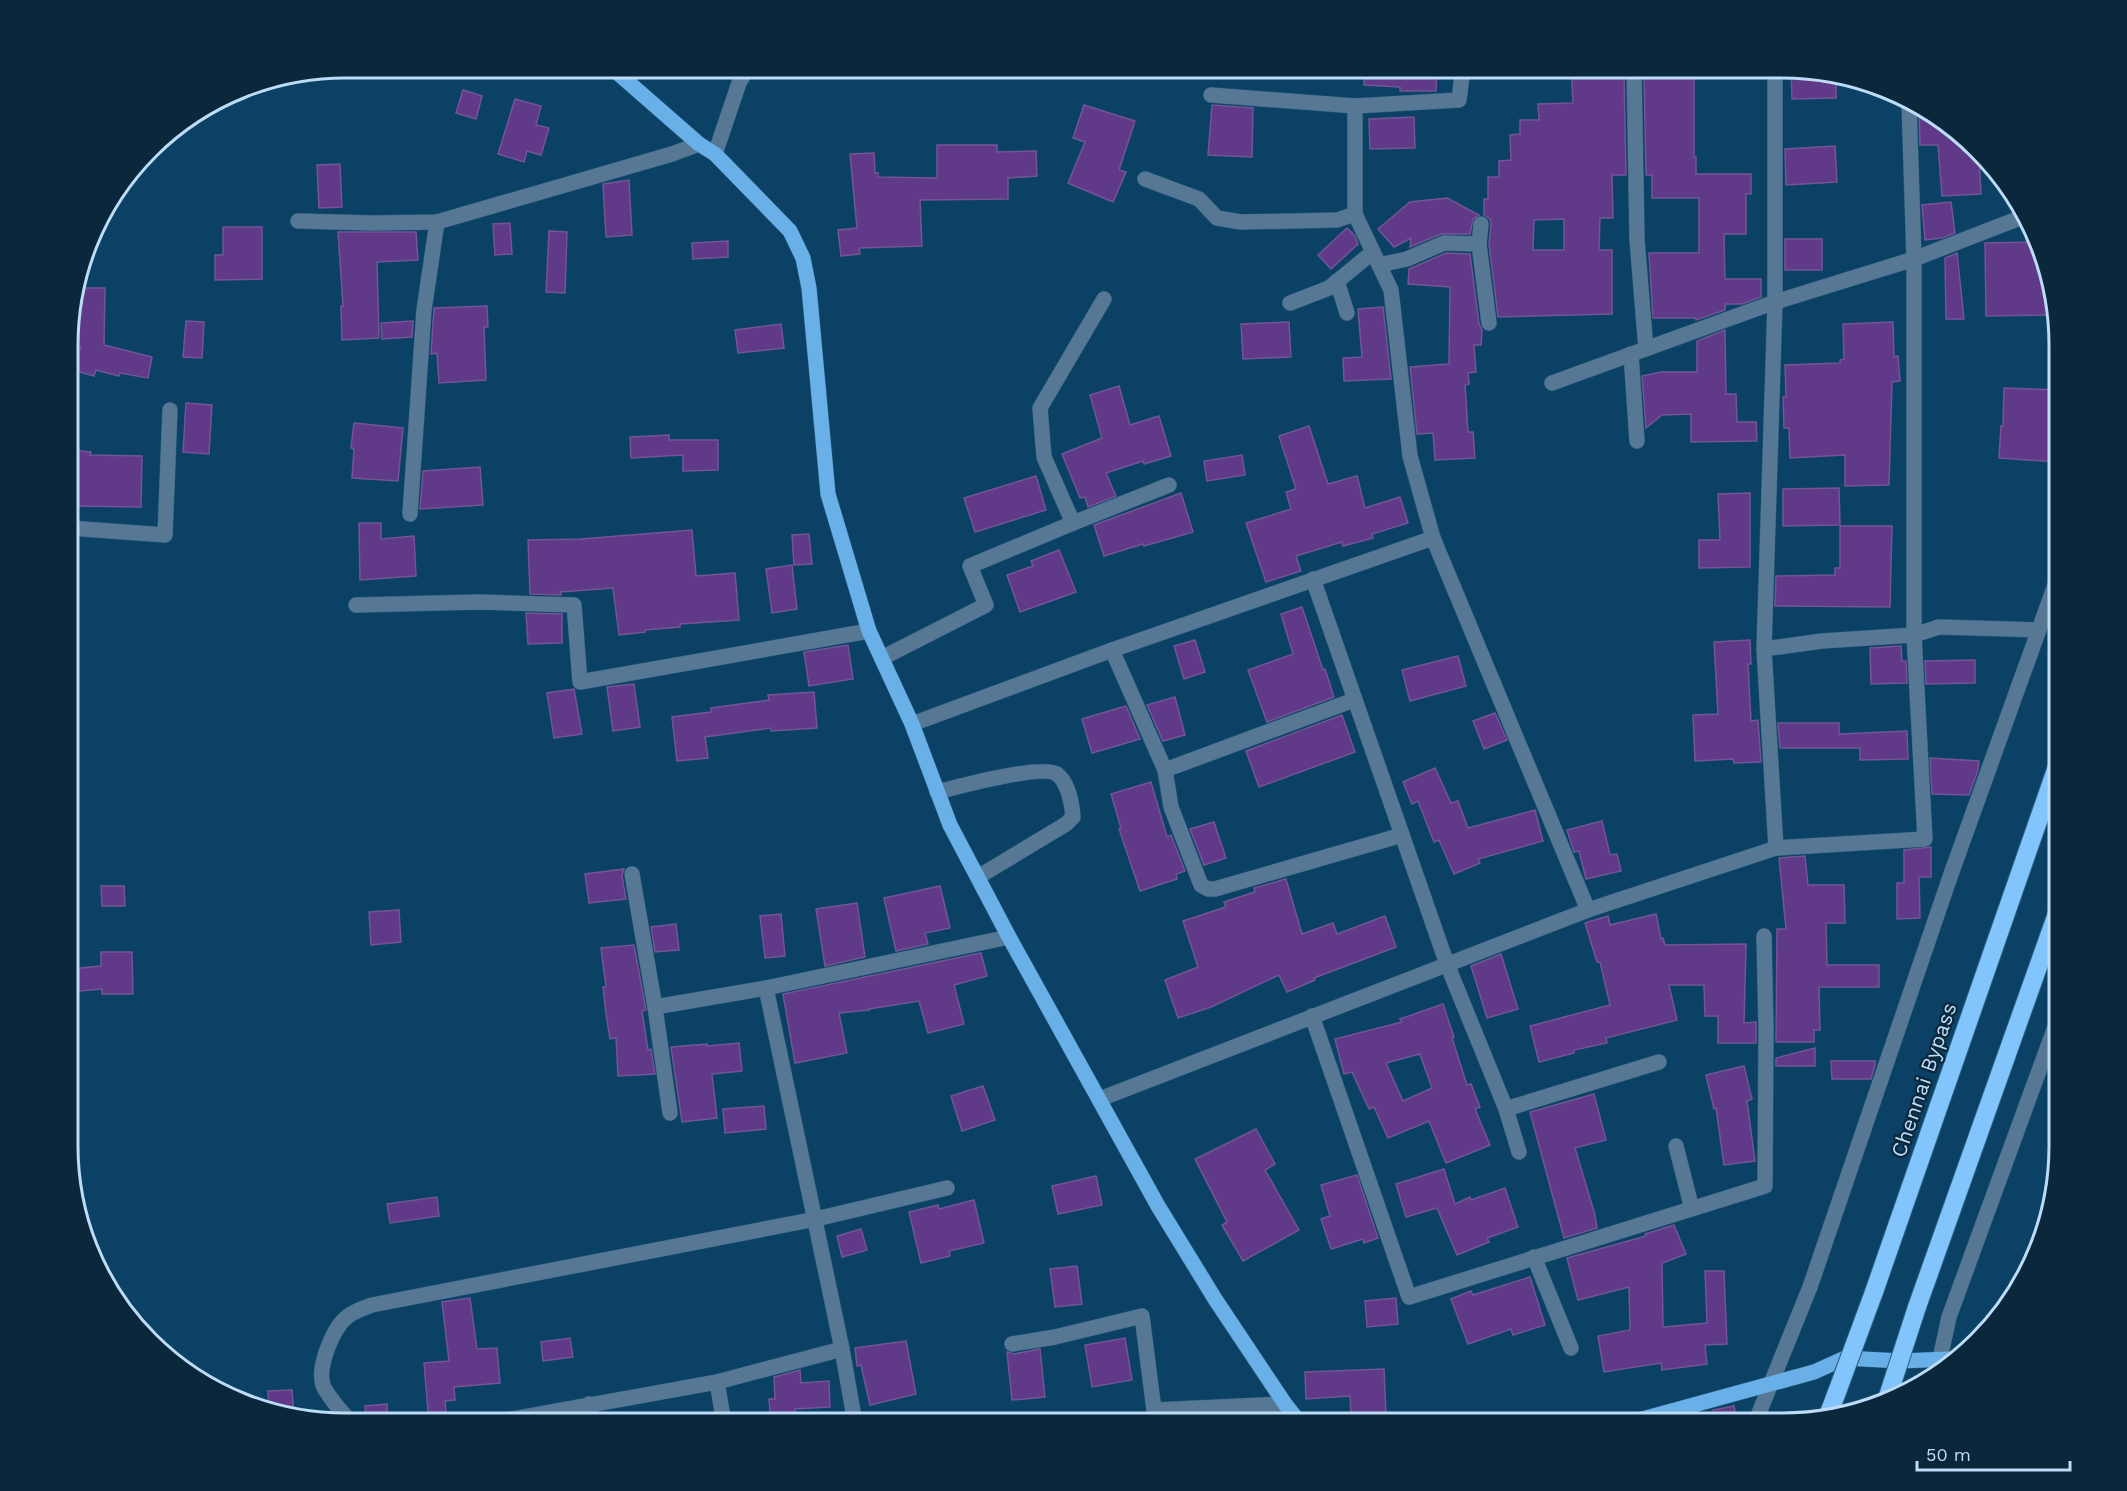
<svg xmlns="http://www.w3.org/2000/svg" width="2127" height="1491" font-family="'Work Sans',sans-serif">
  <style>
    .building { fill: #603a89; stroke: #725595; stroke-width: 1.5; fill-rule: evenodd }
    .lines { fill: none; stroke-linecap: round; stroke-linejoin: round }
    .minor-casing { stroke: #2b5d7f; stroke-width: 16 }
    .major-casing { stroke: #2b5d7f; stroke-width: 16 }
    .highway-casing { stroke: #2b5d7f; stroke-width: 20 }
    .minor { stroke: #577894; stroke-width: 15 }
    .major { stroke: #69b0e9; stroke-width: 15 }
    .highway { stroke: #82c5fc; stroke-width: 18 }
    .highway-bridge-casing { stroke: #2b5d7f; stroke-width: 20; stroke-linecap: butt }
    .highway-bridge { stroke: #82c5fc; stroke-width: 18 }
    .labels { text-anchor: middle; stroke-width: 4.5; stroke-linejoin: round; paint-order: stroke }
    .street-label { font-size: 21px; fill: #bcdcf8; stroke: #0b273c }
    .rim { fill: none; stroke: #bcdcf8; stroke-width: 3 }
  </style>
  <rect width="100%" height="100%" fill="#0b4165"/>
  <g class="building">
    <polygon points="1365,68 1437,68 1436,91 1400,91 1400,87 1364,85"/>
    <path d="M1571 68H1612V73H1624L1626 175H1612L1613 218H1600L1599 250H1612V314L1498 317 1489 244 1491 224 1490 219 1484 215V199H1488V177H1499V161L1511 160 1510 135 1520 134V120H1539L1538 104 1573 103ZM1564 219V250H1533L1534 220Z"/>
    <polygon points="1791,68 1836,75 1836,98 1792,99"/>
    <polygon points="1644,74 1694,74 1694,157 1696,157 1696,174 1751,174 1751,194 1746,194 1746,234 1724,234 1725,279 1761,279 1761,297 1742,304 1725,304 1725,310 1696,320 1696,318 1653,318 1649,253 1699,253 1699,198 1652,198 1652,175 1646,175"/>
    <polygon points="463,90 482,96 476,119 456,113"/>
    <polygon points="515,99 541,106 536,125 549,128 541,155 527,151 524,162 498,154"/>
    <polygon points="1084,105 1135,121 1119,170 1126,172 1113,202 1068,183 1085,142 1073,138"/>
    <polygon points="1212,105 1253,108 1252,157 1208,155"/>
    <polygon points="1919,108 1951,125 1979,157 1981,194 1942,196 1938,145 1920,145"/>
    <polygon points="1414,117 1415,148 1370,149 1369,119"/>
    <polygon points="937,145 997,145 997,152 1036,151 1037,176 1008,178 1008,199 920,200 922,246 859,248 860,254 841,256 838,230 857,228 850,154 874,153 875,173 878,173 878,177 937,178"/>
    <polygon points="1835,146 1837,182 1786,185 1785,149"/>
    <polygon points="340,164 342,207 319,208 317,165"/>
    <polygon points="629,180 632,235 606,237 603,184"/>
    <polygon points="1447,198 1479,215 1473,219 1470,234 1441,234 1410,247 1411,238 1394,247 1378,229 1410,202"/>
    <polygon points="1951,202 1955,233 1942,238 1925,240 1922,205"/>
    <polygon points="510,223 512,254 495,255 493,224"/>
    <polygon points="223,227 262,227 262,279 215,280 215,255 223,255"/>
    <polygon points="1347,228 1355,236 1358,244 1331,269 1318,255"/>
    <polygon points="549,231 567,232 565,293 546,292"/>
    <polygon points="338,232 416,232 418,260 377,262 379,338 342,340 341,306 343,306"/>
    <rect x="1785" y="239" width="37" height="31"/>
    <polygon points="728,241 728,257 693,259 692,243"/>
    <polygon points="2033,242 2055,315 1986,316 1985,243"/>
    <polygon points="1446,253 1470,254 1479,324 1482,330 1481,345 1474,345 1476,372 1468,373 1469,384 1465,385 1468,432 1473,432 1475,458 1435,460 1433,433 1417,434 1410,367 1449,364 1450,287 1408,284 1409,269"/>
    <polygon points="1957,253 1964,319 1946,319 1945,258"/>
    <polygon points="79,288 105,288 104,345 152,357 148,378 120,373 119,376 96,370 94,376 73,370 81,347 70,347 70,320 78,320"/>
    <polygon points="487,306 488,327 484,327 486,380 439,383 437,353 431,354 434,308"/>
    <polygon points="1383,307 1391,379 1344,381 1343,358 1362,357 1358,309"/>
    <polygon points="186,321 204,322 202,358 183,357"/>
    <polygon points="413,321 412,337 382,339 381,323"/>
    <polygon points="1289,322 1291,357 1243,359 1241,324"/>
    <polygon points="1893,322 1894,357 1898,356 1900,381 1892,382 1889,485 1845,486 1845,455 1790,458 1789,428 1784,428 1783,397 1786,397 1785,365 1840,363 1840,360 1844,359 1843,324"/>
    <polygon points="781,324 784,348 738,353 735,330"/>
    <polygon points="1725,330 1726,394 1736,394 1737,422 1756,422 1757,441 1691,442 1691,414 1662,415 1646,428 1642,376 1661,372 1697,372 1697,341"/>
    <polygon points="1119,386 1130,425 1159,416 1171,456 1144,464 1143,461 1106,473 1116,496 1088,507 1085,497 1080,498 1062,454 1102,438 1090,395"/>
    <polygon points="2004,388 2059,390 2057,462 1999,458 2001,426 2003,426"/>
    <polygon points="186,403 212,405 209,454 183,452"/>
    <polygon points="354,423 403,428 398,481 352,478 354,449 351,448"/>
    <polygon points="1309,426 1328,484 1357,476 1365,508 1400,497 1408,523 1372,534 1373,538 1343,546 1342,542 1296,556 1301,571 1266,582 1246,523 1291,509 1286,492 1296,489 1279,436"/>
    <polygon points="669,435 669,440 718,440 718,470 683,471 683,455 631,458 630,437"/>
    <polygon points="70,450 91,452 90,455 142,456 141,507 70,506"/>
    <polygon points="1242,455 1245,475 1207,481 1204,461"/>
    <polygon points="480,467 483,505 420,509 423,471"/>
    <polygon points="1036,476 1046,510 975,532 964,498"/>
    <polygon points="1839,488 1840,525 1783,526 1783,489"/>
    <polygon points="1181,493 1193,532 1144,546 1143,544 1104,556 1094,525"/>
    <polygon points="1750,493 1750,567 1699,568 1699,540 1720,540 1718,494"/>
    <polygon points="359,523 381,523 381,539 414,536 416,576 360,580"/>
    <polygon points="1840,526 1892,526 1890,607 1775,606 1776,576 1835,575 1835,568 1840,568"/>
    <polygon points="692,530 696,576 735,573 739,620 680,624 680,627 645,630 645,632 619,635 613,588 560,592 561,595 530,594 528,540 581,539"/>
    <polygon points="809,534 812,564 794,565 792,535"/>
    <polygon points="1059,550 1076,592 1020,612 1007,575 1033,566 1031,561"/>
    <polygon points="792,565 797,609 772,613 766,569"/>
    <polygon points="1302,607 1323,670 1325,669 1334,697 1267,722 1248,670 1293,654 1281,614"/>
    <polygon points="526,613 562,614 562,643 528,644"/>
    <polygon points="1195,640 1205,672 1184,679 1174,646"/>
    <polygon points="1750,640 1751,664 1748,664 1751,721 1758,720 1761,762 1734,763 1733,759 1695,761 1693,715 1718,714 1714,642"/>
    <polygon points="848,645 853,679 809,686 804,652"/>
    <polygon points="1901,646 1902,661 1906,661 1907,683 1871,684 1870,648"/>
    <polygon points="1458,656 1466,686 1410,701 1402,670"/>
    <polygon points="1975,660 1975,683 1926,684 1925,661"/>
    <polygon points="634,684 640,727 613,731 607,687"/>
    <polygon points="574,689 582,734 554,738 547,693"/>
    <polygon points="814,692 817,728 771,731 771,728 705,737 708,758 677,761 672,717 711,712 711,708 769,700 768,695"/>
    <polygon points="1175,697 1185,735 1163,741 1147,705"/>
    <polygon points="1126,706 1140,739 1092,753 1082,719"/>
    <polygon points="1495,713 1507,740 1484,749 1473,721"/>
    <polygon points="1342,715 1355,752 1259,787 1246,751"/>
    <polygon points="1778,723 1839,723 1839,734 1907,731 1908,759 1860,760 1860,748 1780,748"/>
    <polygon points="1930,758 1979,761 1978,770 1969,795 1932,794"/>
    <polygon points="1435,768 1451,803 1458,801 1468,828 1535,810 1543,841 1478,859 1480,863 1454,874 1439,840 1434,842 1418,801 1412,804 1403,782"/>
    <polygon points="1151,782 1167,837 1171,835 1185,871 1176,874 1177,879 1140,891 1119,829 1121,828 1111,794"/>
    <polygon points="1602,821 1610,855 1617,854 1621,871 1586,879 1579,851 1574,852 1567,830"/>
    <polygon points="1214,822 1226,858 1204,865 1190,829"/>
    <polygon points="1931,847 1931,877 1919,877 1920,918 1897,919 1897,883 1904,883 1904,850"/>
    <polygon points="1805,856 1808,885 1844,885 1845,923 1826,923 1827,965 1879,965 1879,987 1819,987 1820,1030 1814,1030 1814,1042 1776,1042 1777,929 1786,929 1779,858"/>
    <polygon points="624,869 622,876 626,899 589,903 585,874"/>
    <polygon points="1286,879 1302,934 1333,923 1337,934 1385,916 1396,947 1314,978 1315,980 1287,992 1279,975 1211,1007 1178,1018 1165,980 1198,967 1183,921 1226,907 1224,902 1255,892 1254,888"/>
    <polygon points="101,886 124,886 125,906 102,906"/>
    <polygon points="940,886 950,928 925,933 928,944 896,951 884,898"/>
    <polygon points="857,903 865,957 825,966 816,909"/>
    <polygon points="399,910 401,942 371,945 369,912"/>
    <polygon points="781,914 785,956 765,958 760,916"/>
    <polygon points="1656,914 1661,939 1663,938 1665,945 1746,944 1744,1023 1756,1022 1756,1043 1718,1043 1718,1016 1705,1016 1704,985 1669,985 1677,1020 1606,1038 1607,1043 1574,1050 1574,1053 1539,1062 1530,1026 1610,1005 1600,962 1597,962 1585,923 1608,916 1610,925"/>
    <polygon points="676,924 679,950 655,952 651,927"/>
    <polygon points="634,945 646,1010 642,1011 648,1050 651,1049 655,1074 618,1076 616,1038 610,1039 606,1014 603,987 606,987 601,948"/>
    <polygon points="101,952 132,952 133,994 102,994 102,989 70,992 70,969 101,966"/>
    <polygon points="981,953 987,976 954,985 964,1024 928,1033 919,1001 869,1009 869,1010 839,1013 847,1053 795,1063 783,994"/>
    <polygon points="1501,954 1518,1009 1487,1018 1471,966"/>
    <path d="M1443 1004 1454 1037 1452 1038 1467 1085 1471 1084 1480 1107 1475 1109 1490 1145 1446 1163 1429 1121 1388 1138 1374 1107 1369 1109 1352 1072 1344 1074 1335 1039 1402 1022 1400 1019ZM1420 1054 1432 1088 1403 1101 1386 1063Z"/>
    <polygon points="739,1043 742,1071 712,1074 717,1118 682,1122 671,1047 707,1044 707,1046"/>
    <polygon points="1815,1048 1815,1066 1776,1066 1776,1058"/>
    <polygon points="1831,1061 1875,1061 1875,1065 1871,1079 1832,1079"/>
    <polygon points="1744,1066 1752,1099 1747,1101 1755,1161 1724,1165 1716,1108 1714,1109 1706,1075"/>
    <polygon points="983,1086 995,1120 962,1131 951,1096"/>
    <polygon points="1594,1094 1606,1140 1575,1148 1595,1215 1597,1228 1564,1238 1530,1112"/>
    <polygon points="764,1106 766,1129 725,1133 723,1109"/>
    <polygon points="1256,1129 1275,1164 1265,1170 1299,1230 1243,1261 1222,1225 1227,1222 1195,1159"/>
    <polygon points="1444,1169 1455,1204 1470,1197 1471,1200 1505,1188 1518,1227 1487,1238 1489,1242 1457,1255 1437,1208 1406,1217 1396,1184"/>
    <polygon points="1357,1175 1378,1238 1364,1243 1363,1239 1331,1249 1321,1219 1330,1216 1321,1185"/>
    <polygon points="1096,1176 1102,1205 1058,1214 1052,1186"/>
    <polygon points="437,1197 439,1216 390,1223 387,1204"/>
    <polygon points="974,1200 984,1243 949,1251 950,1256 921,1263 909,1212 938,1205 939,1209"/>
    <polygon points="1674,1225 1686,1254 1662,1263 1663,1327 1707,1323 1705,1271 1724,1271 1727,1344 1705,1345 1707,1364 1662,1370 1661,1363 1604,1372 1598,1336 1630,1330 1629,1287 1578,1300 1567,1258 1646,1236 1645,1234"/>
    <polygon points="861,1229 867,1250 842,1257 837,1236"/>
    <polygon points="1077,1266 1082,1304 1055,1307 1050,1269"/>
    <polygon points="1530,1277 1545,1325 1513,1335 1511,1329 1468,1344 1451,1299 1471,1291 1473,1295"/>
    <polygon points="470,1298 477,1349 497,1348 500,1383 454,1387 455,1400 445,1401 447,1423 429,1423 424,1363 449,1361 442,1302"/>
    <polygon points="1396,1298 1398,1324 1367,1327 1365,1301"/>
    <polygon points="570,1338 573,1357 543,1361 541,1342"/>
    <polygon points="1125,1338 1132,1380 1092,1387 1085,1345"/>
    <polygon points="906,1341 916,1394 870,1405 861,1365 857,1366 855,1348"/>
    <polygon points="1040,1349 1045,1397 1012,1400 1007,1352 1014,1354"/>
    <polygon points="1384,1369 1386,1415 1351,1416 1350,1396 1306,1399 1305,1372"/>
    <polygon points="800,1370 801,1383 829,1381 830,1407 795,1409 796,1423 771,1423 769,1399 775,1399 774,1377"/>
    <polygon points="292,1390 294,1416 269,1411 268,1391"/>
    <polygon points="387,1404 388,1423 366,1423 365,1406"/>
    <polygon points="1734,1406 1737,1423 1715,1423 1713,1410"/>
  </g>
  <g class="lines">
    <g class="minor-casing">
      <g id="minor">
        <polyline points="1634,68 1637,240 1646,349"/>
        <polyline points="1211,95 1355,106"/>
        <polyline points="1909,103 1914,259 1914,635 1939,627 2039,630"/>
        <polyline points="715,154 739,83 748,68"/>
        <polyline points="1145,179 1199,199 1217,218 1241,222 1337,220 1355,214"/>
        <polyline points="298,221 373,223 437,222 672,154 699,144"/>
        <polyline points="1479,244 1489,323"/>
        <polyline points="1379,265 1407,259 1444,243 1479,244 1481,224"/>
        <polyline points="1337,281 1347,313"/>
        <polyline points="1290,303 1329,288 1373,252"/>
        <polyline points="1631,354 1637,441"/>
        <polyline points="1552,383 1775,302 1914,259 2025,216"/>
        <polyline points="410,514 424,310 437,222"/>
        <polyline points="1073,523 1169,485"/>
        <polyline points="70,528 165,535 170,410"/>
        <polyline points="1433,538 1410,456 1391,290 1355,214 1355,106 1459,100 1463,68"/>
        <polyline points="1313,579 1447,964 1506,1109 1659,1062"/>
        <polyline points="356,605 479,602 574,605 580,682 869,631"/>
        <polyline points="1764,649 1822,641 1914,635 1925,839 1776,848 1764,649 1775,302 1775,68"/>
        <polyline points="1112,650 1165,770 1171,807 1201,885 1208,889 1215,889 1402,835"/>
        <polyline points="882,658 986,605 970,566 1073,523 1044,457 1040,408 1104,299"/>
        <polyline points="912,724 1112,650 1433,538 1588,910"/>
        <polyline points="1165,770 1354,700"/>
        <path d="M937 792C957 787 1042 764 1057 774 1068 783 1072 803 1073 817L1066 824 978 877"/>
        <polyline points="632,874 655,1007"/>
        <polyline points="1312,1016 1409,1297 1765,1186 1766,1028 1764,936"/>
        <polyline points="1100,1099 1588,910 1776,848"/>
        <polyline points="1506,1109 1519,1152"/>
        <polyline points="670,1113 655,1007 766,988"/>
        <polyline points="1676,1146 1692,1209"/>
        <polyline points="1534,1257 1571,1348"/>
        <polyline points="1012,1344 1055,1337 1142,1316 1154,1410 1285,1404"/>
        <polyline points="842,1349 855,1423"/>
        <polyline points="1938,1368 1949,1317 2059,1016"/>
        <polyline points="589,1404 592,1423"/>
        <path d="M351 1423C343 1413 327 1396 323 1385 317 1367 333 1328 347 1317 354 1311 364 1308 372 1305L816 1219 947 1188"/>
        <polyline points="490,1423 717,1382"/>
        <polyline points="724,1423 717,1382 842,1349 766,988 1009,937"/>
        <polyline points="1755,1423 1810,1287 1951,874 2059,574"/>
      </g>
    </g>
    <g class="major-casing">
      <g id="major">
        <polyline points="612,68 699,144 715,154 790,231 803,258 809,288 828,494 869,631 912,724 950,825 1009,937 1158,1206 1215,1299 1285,1404 1300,1423"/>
        <polyline points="1628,1423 1814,1372 1845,1358 1900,1361 1949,1359"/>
      </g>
    </g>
    <g class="highway-casing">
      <g id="highway">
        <polyline points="1874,1292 2059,761"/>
        <polyline points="1917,1307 2059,908"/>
        <polyline points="1829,1413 1837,1392"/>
      </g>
    </g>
    <use href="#minor" class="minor"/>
    <use href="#major" class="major"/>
    <use href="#highway" class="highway"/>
    <g class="highway-bridge-casing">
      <g id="highway-bridge">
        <polyline points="1837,1392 1874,1292"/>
        <polyline points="1887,1399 1917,1307"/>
      </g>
    </g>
    <use href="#highway-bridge" class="highway-bridge"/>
  </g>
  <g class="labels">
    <g class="street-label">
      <text transform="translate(1924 1080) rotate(-71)" y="7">Chennai Bypass</text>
    </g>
  </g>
  <path d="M0 0H2127V1491H0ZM345 78H1782A267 267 0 0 1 2049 345V1146A267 267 0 0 1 1782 1413H345A267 267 0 0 1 78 1146V345A267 267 0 0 1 345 78Z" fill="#0b273c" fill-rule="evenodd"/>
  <path class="rim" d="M345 78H1782A267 267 0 0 1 2049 345V1146A267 267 0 0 1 1782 1413H345A267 267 0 0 1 78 1146V345A267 267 0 0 1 345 78Z"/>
  <path d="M1917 1461v9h153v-9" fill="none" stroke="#bcdcf8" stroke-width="3"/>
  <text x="1926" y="1461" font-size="18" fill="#bcdcf8" stroke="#0b273c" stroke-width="4.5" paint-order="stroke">50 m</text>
</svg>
